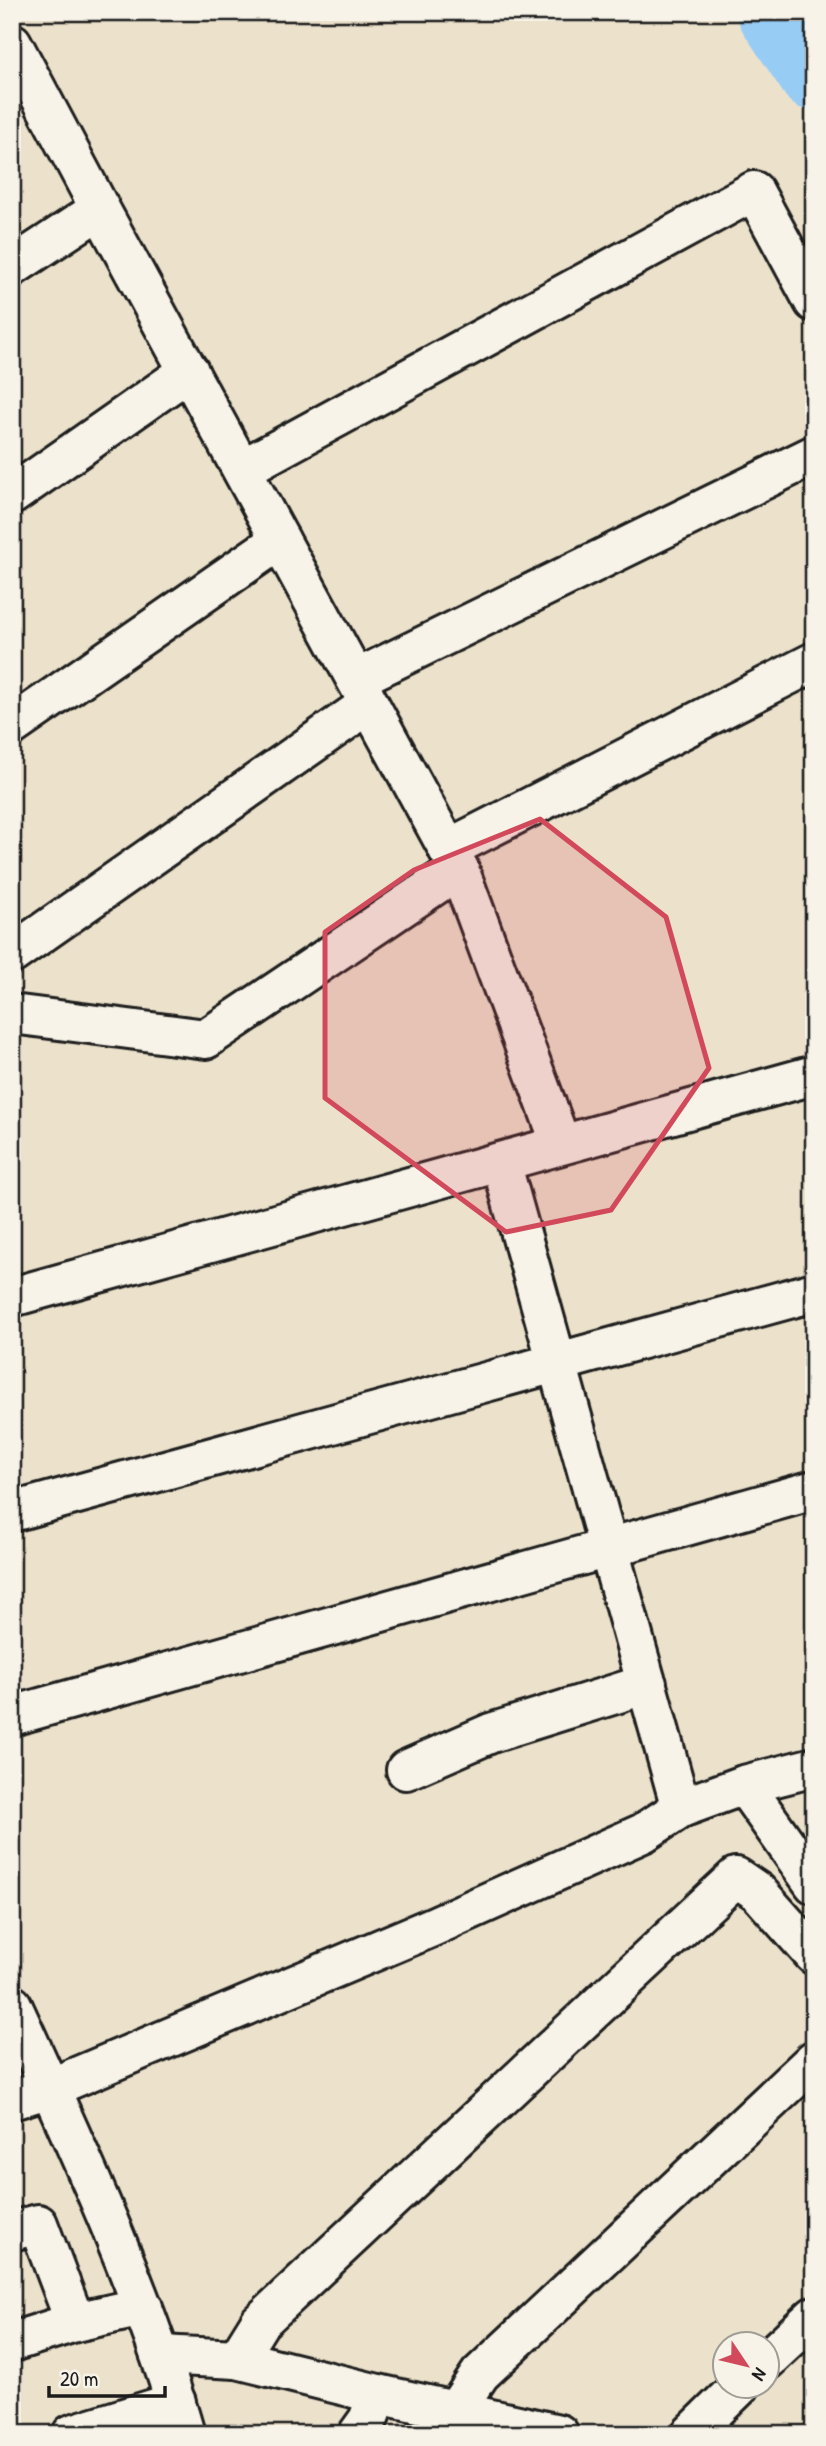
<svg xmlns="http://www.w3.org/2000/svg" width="826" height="2446" font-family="'Patrick Hand',sans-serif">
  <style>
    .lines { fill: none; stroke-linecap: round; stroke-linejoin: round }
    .river { stroke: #97ccf5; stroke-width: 70 }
    .minor-casing { stroke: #1c1c1c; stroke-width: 44 }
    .minor { stroke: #f7f3e8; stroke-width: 38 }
    .marked { fill: #d1495b; fill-opacity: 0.2; stroke: #d1495b; stroke-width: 5; stroke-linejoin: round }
  </style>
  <rect width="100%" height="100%" fill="#ece2cc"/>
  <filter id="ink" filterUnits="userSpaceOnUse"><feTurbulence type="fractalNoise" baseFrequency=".0143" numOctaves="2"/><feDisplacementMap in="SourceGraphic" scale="14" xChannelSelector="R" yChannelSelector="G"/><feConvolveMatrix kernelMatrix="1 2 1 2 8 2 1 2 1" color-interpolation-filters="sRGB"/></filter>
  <g filter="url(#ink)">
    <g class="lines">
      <polyline class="river" points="772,12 814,76"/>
      <g class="minor-casing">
        <g id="minor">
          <polyline points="12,43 100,209 459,869 561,1144"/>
          <polyline points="12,267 100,209"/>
          <polyline points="242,469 754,191 814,302"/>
          <polyline points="12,495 189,371"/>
          <polyline points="356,679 814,455"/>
          <polyline points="12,726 280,540"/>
          <polyline points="448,849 814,662"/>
          <polyline points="12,954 369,704"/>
          <polyline points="12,1014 206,1039 459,869"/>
          <polyline points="501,1162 681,1808"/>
          <polyline points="12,1297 814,1075"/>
          <polyline points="12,1512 814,1292"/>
          <polyline points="12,1716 814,1490"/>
          <polyline points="406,1770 491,1733 647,1684"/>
          <polyline points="744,1785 814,1884"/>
          <path d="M12 2005C75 2143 143 2288 185 2434"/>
          <polyline points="12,2100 50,2088 430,1928 643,1833 681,1808 744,1785 814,1767"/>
          <polyline points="12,2231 38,2224 75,2322"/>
          <polyline points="12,2342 75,2322 143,2307"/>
          <polyline points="160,2355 237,2359 378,2394 559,2434"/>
          <polyline points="237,2359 260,2322 736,1877 758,1892 814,1955"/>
          <polyline points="766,2361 814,2316"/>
          <polyline points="456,2410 480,2374 814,2060"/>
          <polyline points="72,2434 176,2402"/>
          <polyline points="358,2434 368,2420 378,2394"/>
          <polyline points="691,2434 740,2386"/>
        </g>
      </g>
      <use href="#minor" class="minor"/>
    </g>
  </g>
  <path class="marked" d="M540 819 666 917 709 1068 611 1210 506 1232 325 1098V932L414 870Z"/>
  <rect width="826" height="2446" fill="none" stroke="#f7f3e8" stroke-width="42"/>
  <rect x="21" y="21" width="784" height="2404" fill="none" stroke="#1c1c1c" stroke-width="2.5" filter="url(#ink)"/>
  <g transform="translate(746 2365) rotate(125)"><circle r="33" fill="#f7f3e8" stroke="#9f9d96" stroke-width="2"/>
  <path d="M0-5L12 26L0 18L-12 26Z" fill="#d1495b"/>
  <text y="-10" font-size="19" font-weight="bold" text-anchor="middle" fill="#1c1c1c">N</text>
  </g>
  <path d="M49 2386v10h116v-10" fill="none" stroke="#1c1c1c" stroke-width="3.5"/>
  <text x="60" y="2386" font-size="21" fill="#1c1c1c" stroke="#f7f3e8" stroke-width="5" paint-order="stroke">20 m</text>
</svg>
